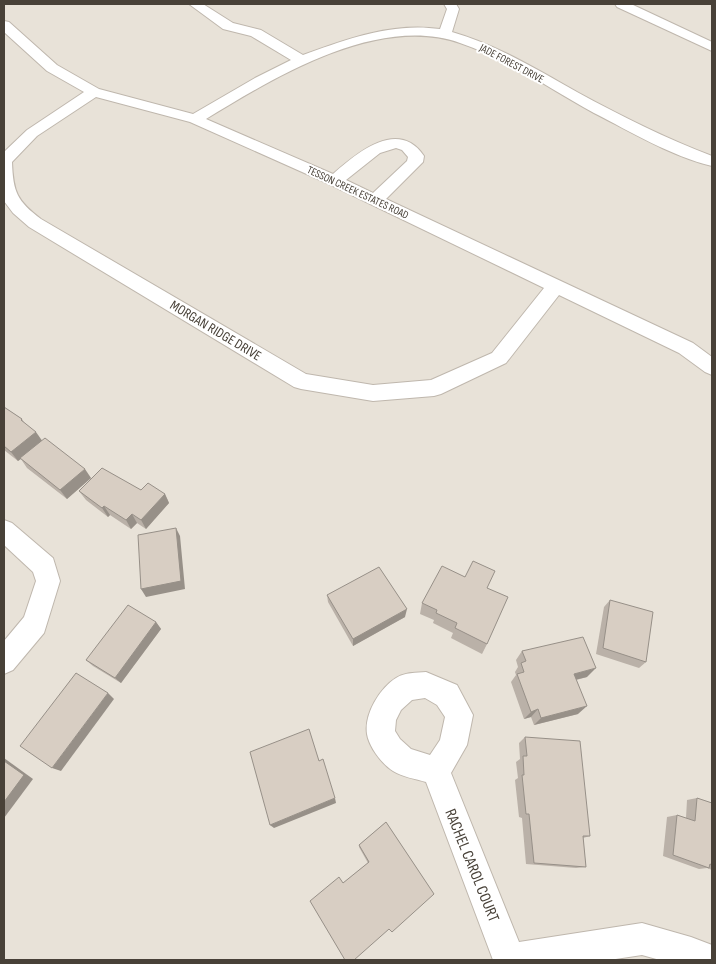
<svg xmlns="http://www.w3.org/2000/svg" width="716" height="964" font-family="'Sofia Sans Condensed',sans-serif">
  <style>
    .residential { fill: #e8e2d8 }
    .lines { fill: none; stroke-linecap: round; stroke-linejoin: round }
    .street-casing { stroke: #bfb7ad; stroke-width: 2 }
    .street { fill: #fff; fill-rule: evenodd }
    .wall { fill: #bab1a8 }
    .shaded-wall { fill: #979088 }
    .building { fill: #d8cec3; stroke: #979088 }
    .labels { text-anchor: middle; stroke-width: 4; stroke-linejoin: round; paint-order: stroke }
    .far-street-label { font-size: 11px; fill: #484138; stroke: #fff }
    .street-label { font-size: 14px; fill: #484138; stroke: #fff }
    .near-street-label { font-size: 16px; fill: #484138; stroke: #fff }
  </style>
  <rect width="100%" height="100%" fill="#f4f0ea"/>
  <rect class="residential" x="4" y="4" width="708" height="956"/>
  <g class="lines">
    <g class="street-casing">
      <g id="street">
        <path d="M189 4H203L233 23 261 30 303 55C346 39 393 22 440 29L447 9 444 4H456L459 9 452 32C497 45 536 69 577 92 621 116 665 138 712 156V166C671 156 631 132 594 113 550 89 508 59 460 43 378 14 275 77 206 119L333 174C357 153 398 118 424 156L423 162 386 199 693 343 712 357V375L705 372 679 353 559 295 506 363 441 394 434 396 373 401 301 389 294 387 29 227 13 213 4 201V152L27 130 84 92 47 71 4 32V21L9 22 57 65 99 89 193 114 255 78 291 60 251 36 223 29ZM96 97 190 122 329 184 544 288 492 353 431 380 373 385 306 374 41 219C17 201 13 192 12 162L37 136ZM396 148 402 150 408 157 407 161 373 193 346 180 380 153Z"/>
        <polygon points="615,4 631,4 712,42 712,51 617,7"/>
        <polygon points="4,520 12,523 53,558 60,581 44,633 13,670 4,674 4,641 24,617 36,581 33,572 4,545"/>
        <path d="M426 672 457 685 473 715 467 745 451 773 519 942 642 923 691 937 712 945V960H660L642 955 609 960H493L426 782C416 779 402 777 393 771 382 764 369 747 367 734 364 714 380 688 396 678 405 672 416 673 426 672ZM425 698 437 705 445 717 440 740 430 755 411 749 400 739 395 731 396 720 401 710 412 700Z"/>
      </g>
    </g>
    <use href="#street" class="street"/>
  </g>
  <g class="wall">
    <polygon points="4,407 22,419 25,424 42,441 91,478 67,499 27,468 21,459 18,461 4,450"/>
    <polygon points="141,490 165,494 169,503 146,529 137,523 131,529 110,515 108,517 86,500 79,491"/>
    <polygon points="488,588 487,644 482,654 451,638 453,633 433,623 434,620 420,614 422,603"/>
    <polygon points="327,595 405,617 353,646 328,602"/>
    <polygon points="610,600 646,662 639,668 596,654 604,607"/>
    <polygon points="156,622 161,629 121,683 93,666 86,660"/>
    <polygon points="522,651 587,677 576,680 578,714 534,725 531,717 524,719 511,682 516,675 515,672 518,667 516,660"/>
    <polygon points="525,737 590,836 583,838 586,867 576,868 526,864 522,818 519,817 515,780 518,778 516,762 520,759 519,743"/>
    <polygon points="697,798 712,803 712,870 707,868 699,869 663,856 667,817 677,815 686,818 687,800"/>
    <polygon points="386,822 392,932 343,883 368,863 359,847 359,845"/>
  </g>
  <g class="shaded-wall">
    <polygon points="36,432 43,442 18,461 11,452"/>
    <polygon points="85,469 91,478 67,499 60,490"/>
    <polygon points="165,494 169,503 146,529 141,520"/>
    <polygon points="104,506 110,515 108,517 102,508"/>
    <polygon points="132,514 137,523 131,529 126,520"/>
    <polygon points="176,528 180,536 185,589 146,597 141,589"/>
    <polygon points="407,609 405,617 353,646 353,639"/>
    <polygon points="156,622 161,629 121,683 115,678"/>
    <polygon points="596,668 587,677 566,682 574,674"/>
    <polygon points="108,693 114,699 61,771 52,768"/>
    <polygon points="587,706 578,714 534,725 541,718"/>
    <polygon points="538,709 531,717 524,719 531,712"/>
    <polygon points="4,758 33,779 4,818"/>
    <polygon points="335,798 336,803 274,828 270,825"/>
  </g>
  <g class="building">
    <polygon points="4,407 22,419 21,420 36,432 11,452 4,446"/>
    <polygon points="45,438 85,469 60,490 20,458"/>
    <polygon points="102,468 141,490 148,483 165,494 141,520 132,514 126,520 104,506 102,508 79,491"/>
    <polygon points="176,528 181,581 141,589 138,535"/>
    <polygon points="473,561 495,571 487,588 508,597 487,644 455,628 457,623 436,613 437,610 422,603 442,566 465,577"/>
    <polygon points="379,567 407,609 353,639 327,595"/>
    <polygon points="610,600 653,612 646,662 603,648"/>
    <polygon points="128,605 156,622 115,678 86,660"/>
    <polygon points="583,637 596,668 574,674 587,706 541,718 538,709 531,712 517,674 524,672 521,663 526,661 522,651"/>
    <polygon points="76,673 108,693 52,768 20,746"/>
    <polygon points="309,729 319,761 323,759 335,798 270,825 250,752"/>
    <polygon points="525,737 580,741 590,836 583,836 586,867 534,863 529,814 526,814 522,775 524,775 523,756 527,756"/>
    <polygon points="4,761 24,775 4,802"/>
    <polygon points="697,798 712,803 712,865 710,864 709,868 673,855 677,815 695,821"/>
    <polygon points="386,822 434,894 392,932 389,929 354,960 345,960 310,901 339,877 343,883 369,862 359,845"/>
  </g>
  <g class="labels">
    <g class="far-street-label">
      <text transform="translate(512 63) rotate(28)" y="4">JADE FOREST DRIVE</text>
      <text transform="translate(358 192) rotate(25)" y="4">TESSON CREEK ESTATES ROAD</text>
    </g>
    <g class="street-label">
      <text transform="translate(216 330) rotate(31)" y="5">MORGAN RIDGE DRIVE</text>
    </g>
    <g class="near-street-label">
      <text transform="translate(473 865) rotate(68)" y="6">RACHEL CAROL COURT</text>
    </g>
  </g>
  <rect width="716" height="964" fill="none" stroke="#484138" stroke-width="10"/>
</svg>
